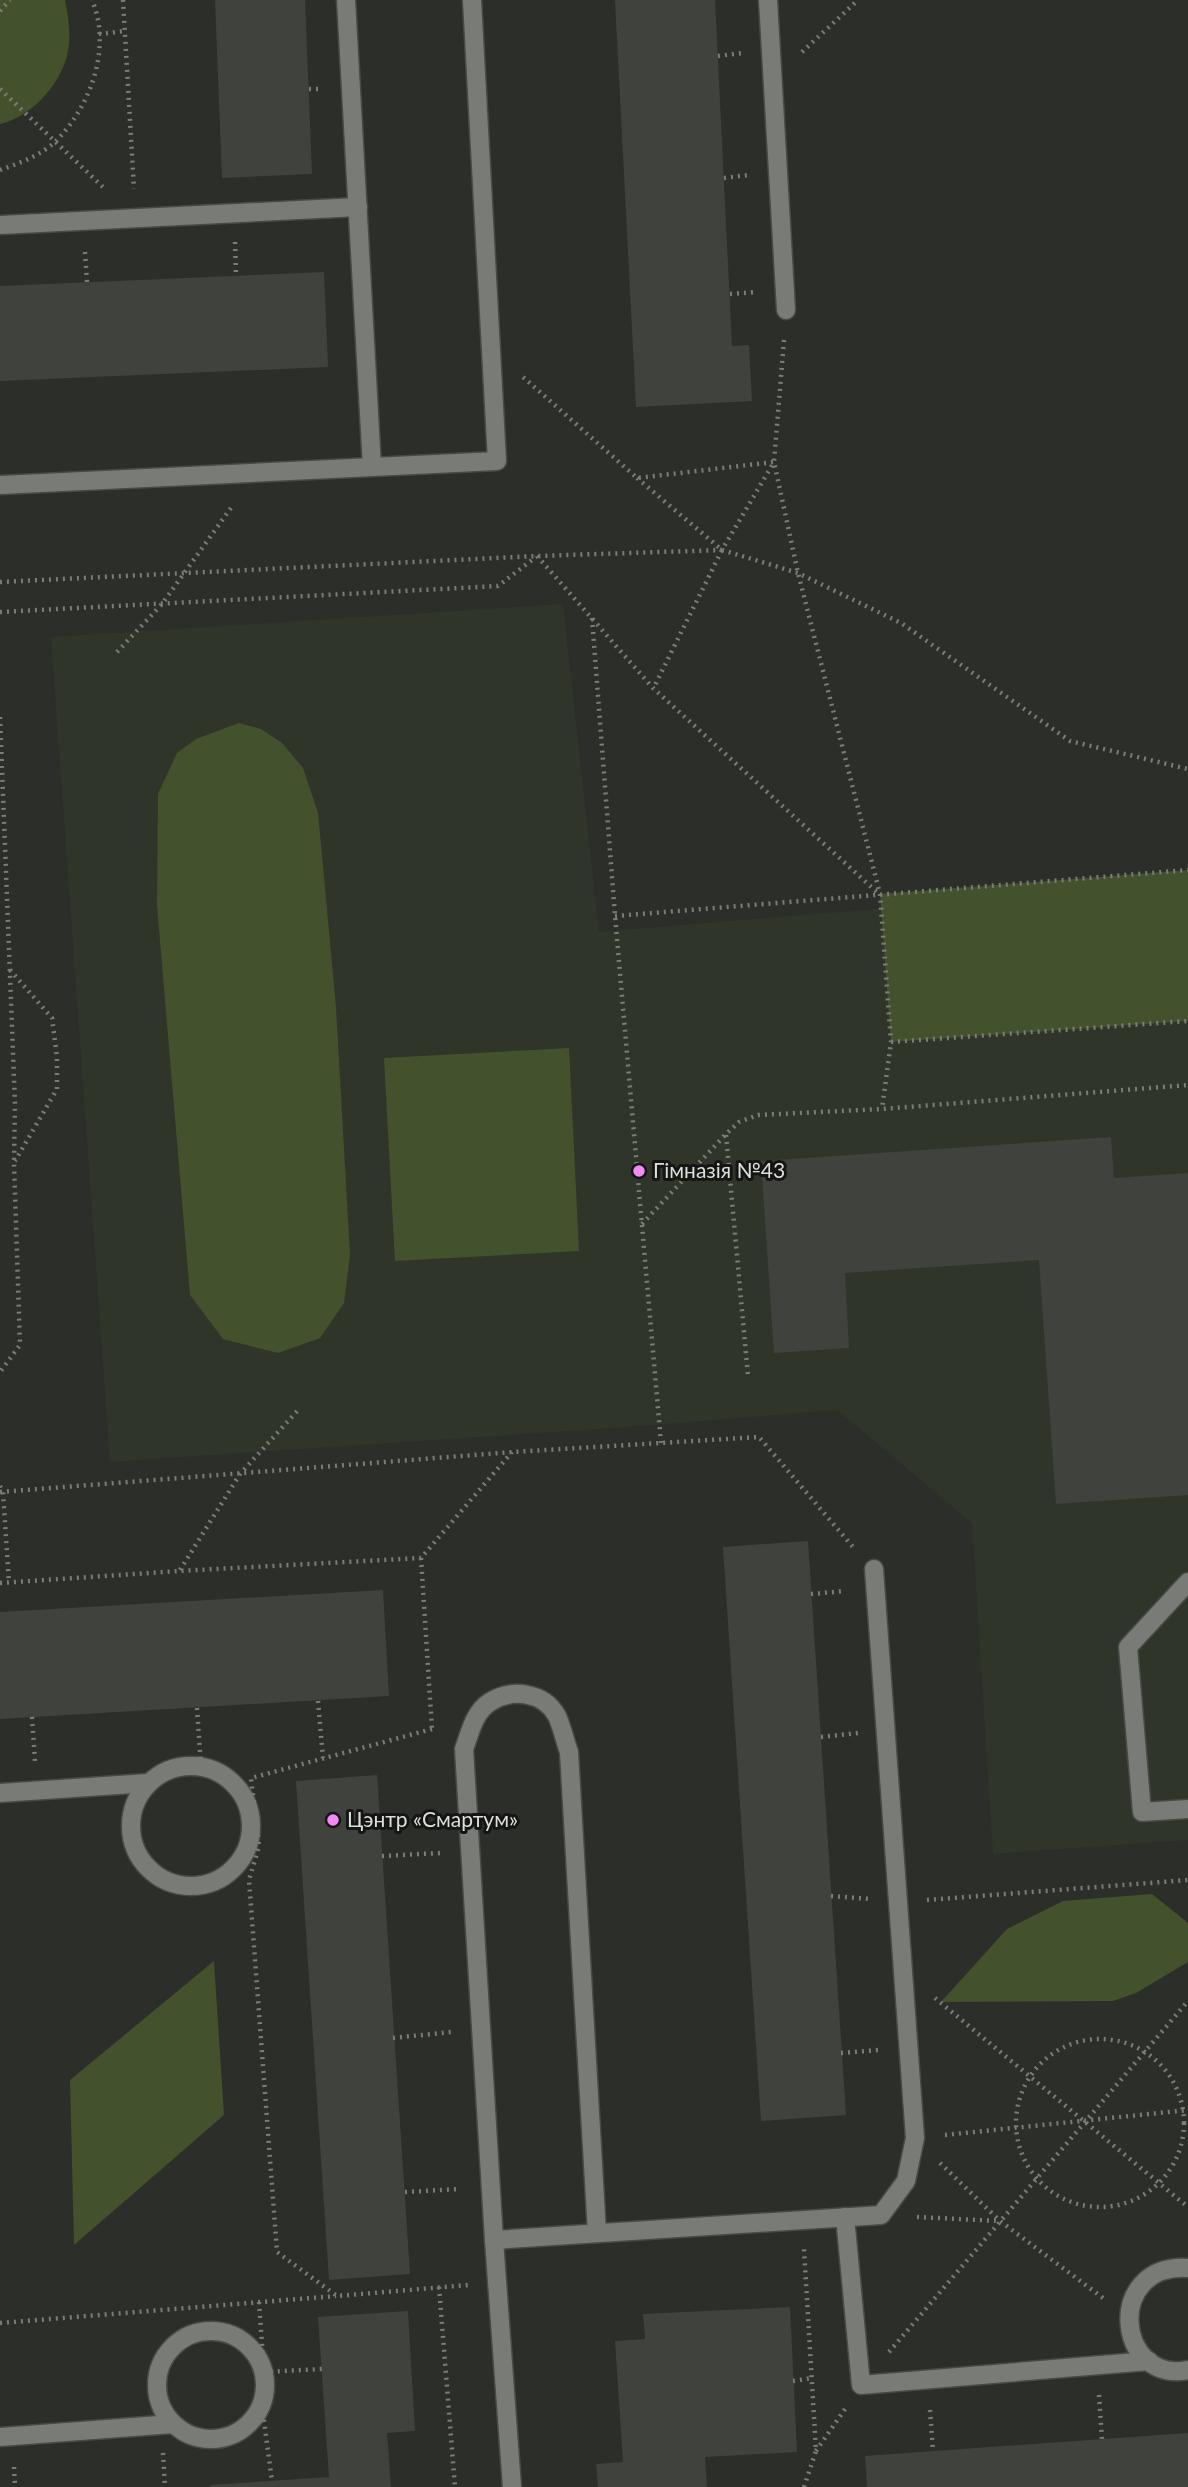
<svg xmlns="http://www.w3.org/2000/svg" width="1188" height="2487" font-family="Lato,sans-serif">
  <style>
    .built { fill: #30352a }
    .green { fill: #43522c }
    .building { fill: #40423d }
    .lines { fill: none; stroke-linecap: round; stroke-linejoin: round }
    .lane-casing { stroke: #484a47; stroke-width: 21 }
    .path { stroke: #7b7d79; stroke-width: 4.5; stroke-dasharray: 2 5; stroke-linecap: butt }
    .lane { stroke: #797c76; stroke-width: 18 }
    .poi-dot { fill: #f28af3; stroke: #151614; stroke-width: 2.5 }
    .labels { text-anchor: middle; stroke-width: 6; stroke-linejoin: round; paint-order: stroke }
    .poi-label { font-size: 21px; fill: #dddfdc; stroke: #151614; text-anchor: start }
  </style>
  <rect width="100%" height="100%" fill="#2c2e29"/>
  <polygon class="built" points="563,604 599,932 1188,883 1188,1840 993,1854 972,1523 837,1410 627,1427 110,1462 51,637"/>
  <g class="green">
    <path d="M0 0H65C68 15 70 29 69 44 66 79 34 116 0 124Z"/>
    <polygon points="239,723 261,729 282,743 303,768 318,813 336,1007 350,1255 344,1303 320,1338 278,1353 223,1339 190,1295 157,905 158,794 177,753 196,739"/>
    <polygon points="1188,870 1188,1021 891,1042 880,894"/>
    <polygon points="569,1048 579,1251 395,1261 384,1058"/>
    <polygon points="1152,1894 1188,1923 1188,1962 1136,1993 1113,2001 941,2002 1007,1929 1063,1901"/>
    <polygon points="214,1961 224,2115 74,2245 70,2080"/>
  </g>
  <g class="building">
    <polygon points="215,0 305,0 312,174 222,178"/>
    <polygon points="615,0 715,0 732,346 749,345 752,401 636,407"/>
    <polygon points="324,272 328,367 0,381 0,286"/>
    <polygon points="1111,1137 1114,1178 1188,1173 1188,1495 1056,1504 1039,1260 845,1273 849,1348 774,1353 761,1161"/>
    <polygon points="808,1541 846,2115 761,2121 723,1547"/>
    <polygon points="383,1590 389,1696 0,1719 0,1612"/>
    <polygon points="377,1775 410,2274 329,2280 296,1781"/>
    <polygon points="790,2307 797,2452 705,2457 707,2487 598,2487 596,2464 623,2462 615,2341 645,2339 643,2314"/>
    <polygon points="408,2311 415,2431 387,2433 391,2487 211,2487 210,2485 329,2477 318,2317"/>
    <polygon points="1188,2433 1188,2487 867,2487 865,2456"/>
  </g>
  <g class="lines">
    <g class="lane-casing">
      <g id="lane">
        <polyline points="346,0 372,467"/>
        <polyline points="768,0 786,310"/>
        <polyline points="0,225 358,207"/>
        <polyline points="0,485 497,461 472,0"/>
        <polyline points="1188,1582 1128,1647 1142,1812 1188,1809"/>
        <circle cx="191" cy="1826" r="60"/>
        <polyline points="0,1793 148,1783"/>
        <polyline points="845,2217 861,2385 1149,2361"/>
        <polyline points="494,2240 881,2215 906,2181 915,2138 874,1569"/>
        <path d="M1188 2268C1104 2263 1116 2384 1188 2370"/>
        <circle cx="211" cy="2385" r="54"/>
        <polyline points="0,2437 173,2424"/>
        <path d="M512 2487 494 2240 464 1749C470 1733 474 1712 490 1702 512 1688 544 1692 557 1716 562 1727 565 1741 569 1752L597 2233"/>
      </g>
    </g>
    <g class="path">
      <polyline points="123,0 134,189"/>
      <polyline points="0,11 10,0"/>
      <polyline points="99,34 125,31"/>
      <polyline points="802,52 858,0"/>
      <polyline points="718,56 742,53"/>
      <polyline points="0,89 106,190"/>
      <polyline points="309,89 322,89"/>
      <path d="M0 170C20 163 42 155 57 140 91 105 112 47 92 0"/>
      <polyline points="724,178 748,175"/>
      <polyline points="235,242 236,276"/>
      <polyline points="85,252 87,282"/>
      <polyline points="730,294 757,292"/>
      <polyline points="784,340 774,462 798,573 880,894 891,1042 882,1109"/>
      <polyline points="637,478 722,550 654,687"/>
      <polyline points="722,550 798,573 901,623 1070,741 1188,769"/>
      <polyline points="537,556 653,688 879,894"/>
      <polyline points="0,582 537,556 722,550 774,462 637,478 523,377"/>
      <polyline points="0,612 498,586 536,557"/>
      <polyline points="592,618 615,916 661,1443"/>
      <polyline points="117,652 162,604 233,505"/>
      <polyline points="0,717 15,1104 14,1163 20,1345 0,1372"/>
      <polyline points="615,916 1188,870"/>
      <polyline points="10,970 52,1018 57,1057 57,1089 15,1161"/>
      <polyline points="891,1042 1188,1021"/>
      <polyline points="726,1135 748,1376"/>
      <polyline points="642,1224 726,1134 739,1122 758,1115 882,1109 1188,1085"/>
      <polyline points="0,1486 3,1492 9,1583"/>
      <polyline points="0,1492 513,1452 759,1437 853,1547"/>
      <polyline points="421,1558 432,1729 435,1730"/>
      <polyline points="180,1570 240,1474 300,1408"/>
      <polyline points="0,1583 179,1571 421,1558 512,1452"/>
      <polyline points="811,1594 845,1591"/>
      <polyline points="318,1701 323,1758"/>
      <polyline points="197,1708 201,1766"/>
      <polyline points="32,1717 35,1761"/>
      <polyline points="432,1729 251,1778 259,1846 249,1880 277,2252 337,2296 468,2285"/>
      <polyline points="821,1737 858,1733"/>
      <polyline points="382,1856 441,1853"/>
      <polyline points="831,1896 870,1899"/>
      <polyline points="927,1900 1188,1880"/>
      <polyline points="935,1998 1188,2207"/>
      <polyline points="393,2038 451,2032"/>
      <circle cx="1100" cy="2123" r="84"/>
      <polyline points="841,2053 879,2050"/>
      <polyline points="945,2135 1188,2110"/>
      <polyline points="940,2163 1000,2221 1103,2298"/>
      <polyline points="405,2192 460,2189"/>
      <polyline points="917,2217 999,2221"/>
      <polyline points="439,2287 455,2487"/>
      <polyline points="259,2302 264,2372 322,2369"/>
      <polyline points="0,2323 336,2296"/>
      <polyline points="889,2352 1188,2001"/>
      <polyline points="793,2381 812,2378"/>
      <polyline points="1099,2395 1102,2439"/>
      <polyline points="262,2406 272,2481"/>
      <polyline points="930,2410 933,2451"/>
      <polyline points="816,2451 845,2409"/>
      <polyline points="163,2453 165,2487"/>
      <polyline points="14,2467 15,2487"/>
      <polyline points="804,2487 816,2451 804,2249"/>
    </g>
    <use href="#lane" class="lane"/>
  </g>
  <g class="poi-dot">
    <circle cx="639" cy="1171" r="7"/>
    <circle cx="333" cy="1820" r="7"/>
  </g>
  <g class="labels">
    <g class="poi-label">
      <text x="653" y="1178">Гімназія №43</text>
      <text x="347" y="1827">Цэнтр «Смартум»</text>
    </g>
  </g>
</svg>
